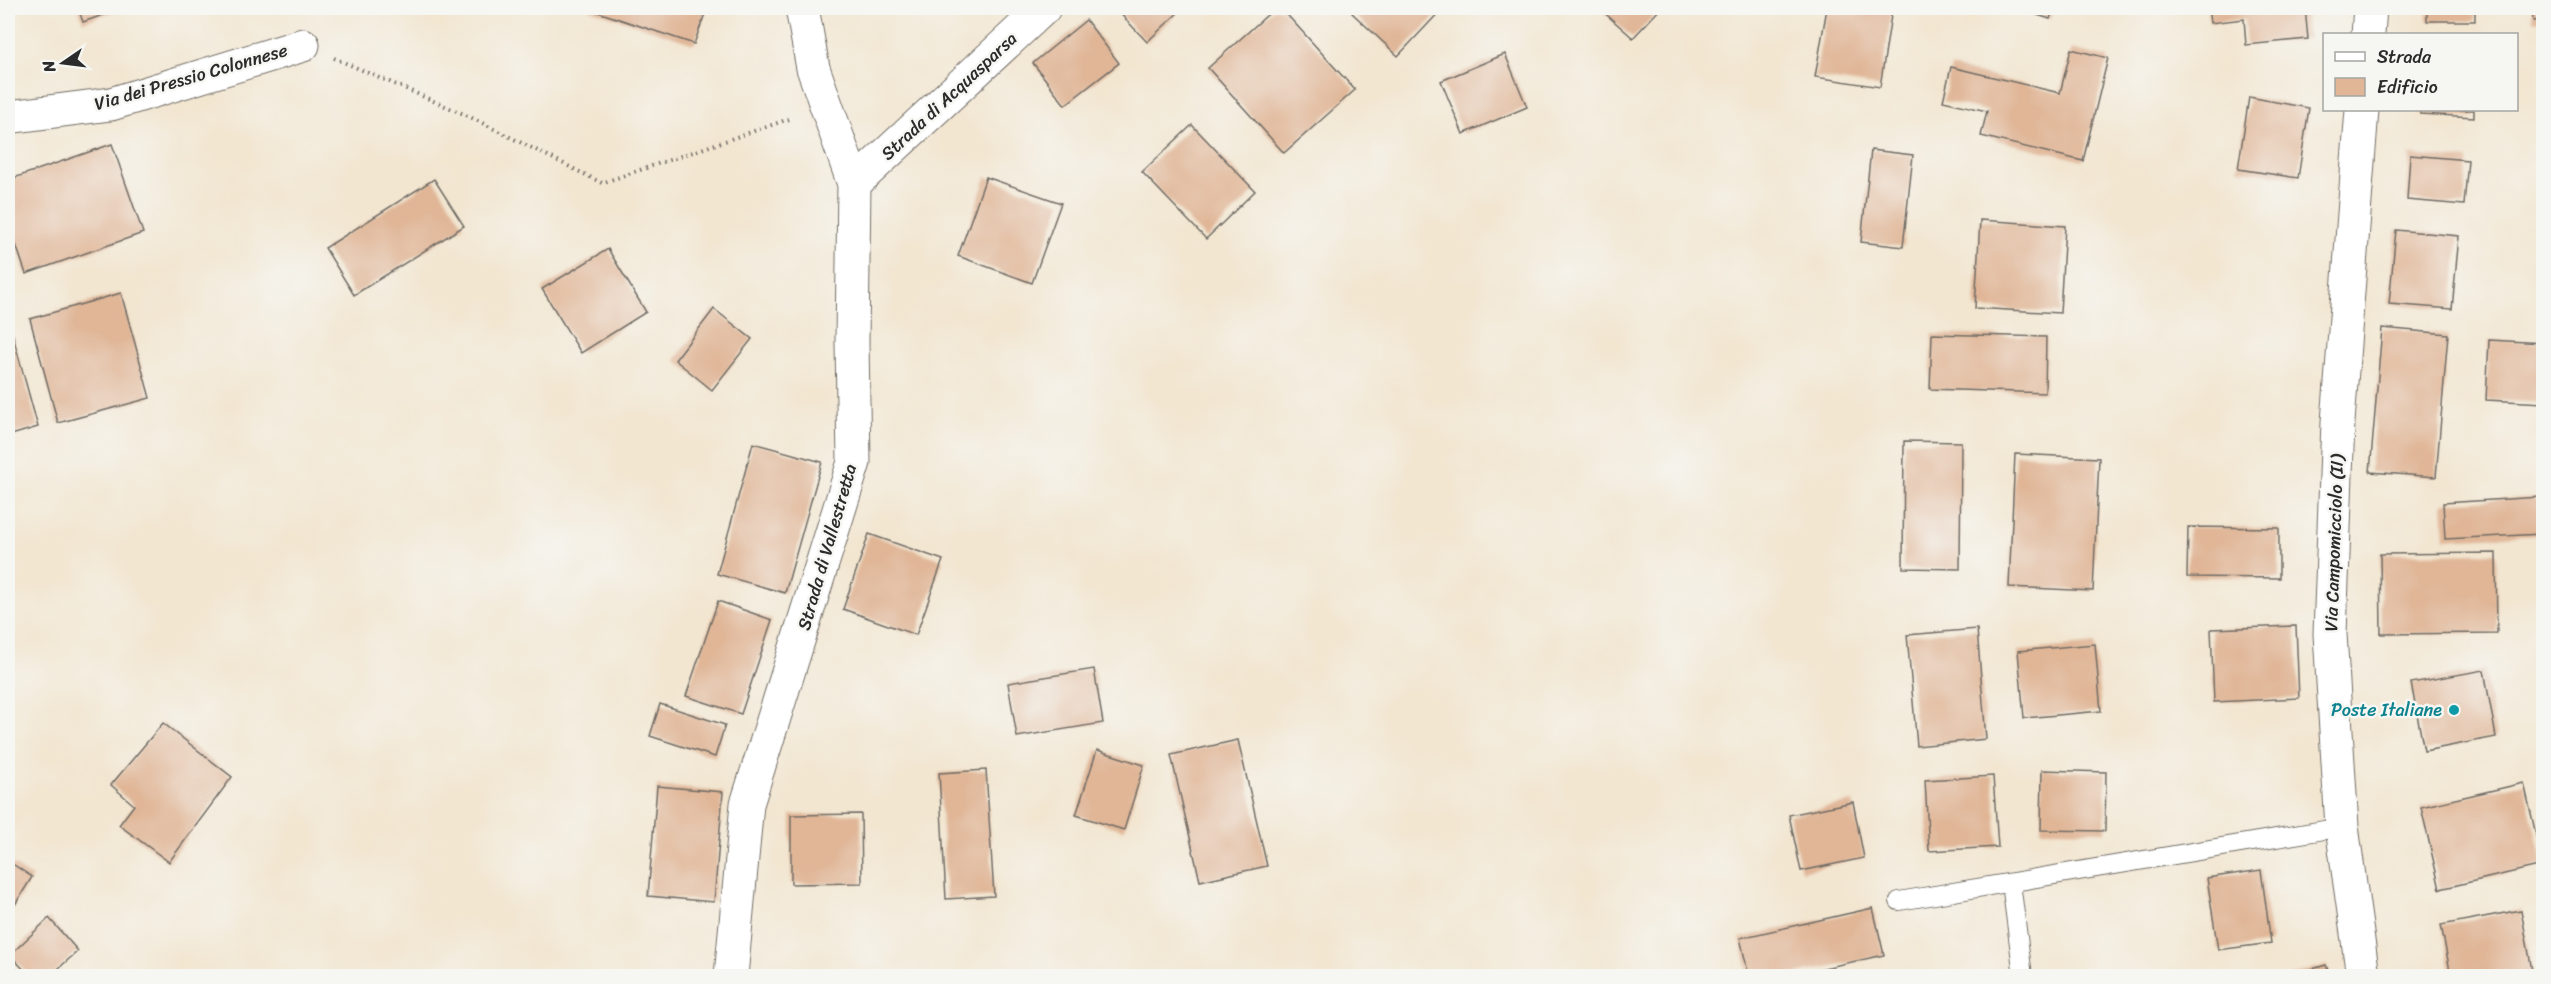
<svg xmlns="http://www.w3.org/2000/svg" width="2551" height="984" font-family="Sriracha,sans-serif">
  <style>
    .building { fill: #e0b697 }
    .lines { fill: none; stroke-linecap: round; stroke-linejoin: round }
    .service-casing { stroke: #716c65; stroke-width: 20 }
    .minor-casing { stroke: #716c65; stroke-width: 35 }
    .primary-casing { stroke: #716c65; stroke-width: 35 }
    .path { stroke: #716c65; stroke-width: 4; stroke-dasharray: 1.5 4.5; stroke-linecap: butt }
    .service { stroke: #fff; stroke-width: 18 }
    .minor { stroke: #fff; stroke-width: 33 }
    .primary { stroke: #fff; stroke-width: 33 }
    .culture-dot { fill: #0f9aa8; stroke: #f6f6f2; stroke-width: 2 }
    .labels { text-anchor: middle; stroke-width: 5; stroke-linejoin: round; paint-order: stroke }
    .street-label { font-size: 18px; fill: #2b2b2b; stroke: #f6f6f2 }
    .culture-label { font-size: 18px; fill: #0d838f; stroke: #f6f6f2; text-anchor: end }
  </style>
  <rect width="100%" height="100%" fill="#f6f6f2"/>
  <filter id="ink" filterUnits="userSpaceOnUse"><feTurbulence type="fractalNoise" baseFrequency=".0167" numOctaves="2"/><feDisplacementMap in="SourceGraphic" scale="12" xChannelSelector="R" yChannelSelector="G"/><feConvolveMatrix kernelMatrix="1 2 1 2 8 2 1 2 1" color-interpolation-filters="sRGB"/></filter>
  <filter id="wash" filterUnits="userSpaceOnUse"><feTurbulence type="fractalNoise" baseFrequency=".008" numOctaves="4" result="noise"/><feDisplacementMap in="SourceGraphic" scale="24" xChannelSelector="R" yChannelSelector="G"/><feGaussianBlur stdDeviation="1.35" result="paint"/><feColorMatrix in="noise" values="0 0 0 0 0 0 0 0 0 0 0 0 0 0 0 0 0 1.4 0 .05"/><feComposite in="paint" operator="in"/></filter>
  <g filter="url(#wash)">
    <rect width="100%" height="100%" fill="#f2e6d1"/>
    <g id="blocks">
      <g class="building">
        <polygon points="78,8 123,8 83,22"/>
        <polygon points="586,8 707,8 694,44"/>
        <polygon points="1115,8 1183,8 1147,42"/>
        <polygon points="1275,8 1281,8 1355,90 1284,153 1208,68"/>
        <polygon points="1357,8 1443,8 1398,56 1352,13"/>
        <polygon points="1599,8 1661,8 1633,38"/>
        <polygon points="1827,8 1892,9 1880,87 1815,77"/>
        <polygon points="2015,8 2054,8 2050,19"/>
        <polygon points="2208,8 2305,8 2308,39 2246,45 2244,19 2210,23"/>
        <rect x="2427" y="8" width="48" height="13"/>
        <polygon points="2532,8 2544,8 2544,20 2533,21"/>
        <polygon points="1086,20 1119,63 1065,105 1033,63"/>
        <polygon points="2071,49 2108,58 2083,161 1981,136 1987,111 1943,101 1951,67 2060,93"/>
        <polygon points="1505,54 1527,107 1463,134 1441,81"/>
        <polygon points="2249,97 2309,108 2298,178 2238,169"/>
        <polygon points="2420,110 2474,110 2474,117 2420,114"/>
        <polygon points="1192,125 1255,191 1206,239 1142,172"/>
        <polygon points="112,144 143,233 26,274 8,221 8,180"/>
        <polygon points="1871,150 1913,155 1903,247 1861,242"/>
        <polygon points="2410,155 2468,160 2464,205 2407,200"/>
        <polygon points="986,177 1061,203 1032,283 958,256"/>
        <polygon points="434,179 464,226 354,295 325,248"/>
        <polygon points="1980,220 2065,226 2060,313 1975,308"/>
        <polygon points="2396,230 2459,236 2452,309 2389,304"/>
        <polygon points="608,249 646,312 581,353 542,289"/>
        <polygon points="121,293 150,398 58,423 30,319"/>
        <polygon points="714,309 752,339 712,390 675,360"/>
        <polygon points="2382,328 2448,334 2436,477 2370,472"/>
        <polygon points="11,329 38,427 8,436 8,330"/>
        <polygon points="1932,334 2046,337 2045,393 1930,389"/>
        <polygon points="2489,340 2544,343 2544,403 2486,400"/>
        <polygon points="1904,441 1961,442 1960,569 1903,568"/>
        <polygon points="753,443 822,462 785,593 717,574"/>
        <polygon points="2015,454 2099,458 2093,591 2009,587"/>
        <polygon points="2540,497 2542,534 2445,539 2443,503"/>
        <polygon points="2188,527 2279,528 2279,578 2187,577"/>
        <polygon points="869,534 943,560 916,635 843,609"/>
        <polygon points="2496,553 2497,633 2381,634 2380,554"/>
        <polygon points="718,601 772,620 741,714 686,696"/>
        <polygon points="2296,626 2299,698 2214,702 2211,629"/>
        <polygon points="1977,629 1986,739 1917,746 1907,635"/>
        <polygon points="2095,644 2101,711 2024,718 2018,651"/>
        <polygon points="1094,669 1103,723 1017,737 1008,683"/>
        <polygon points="2484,670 2496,737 2424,751 2411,683"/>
        <polygon points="660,704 725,725 715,757 650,736"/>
        <polygon points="163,723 232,777 169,862 119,825 134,805 111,785"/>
        <polygon points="1238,740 1267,866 1200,881 1171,755"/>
        <polygon points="1097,750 1144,765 1124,830 1076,815"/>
        <polygon points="986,770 994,896 946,899 939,773"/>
        <polygon points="2042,770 2106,772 2105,831 2041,830"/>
        <polygon points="1993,776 1998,847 1929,851 1925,780"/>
        <polygon points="2524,783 2543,865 2440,889 2421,807"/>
        <polygon points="657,786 723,792 714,902 648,896"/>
        <polygon points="1853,802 1864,858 1801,871 1789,815"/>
        <polygon points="861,814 862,883 791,884 791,815"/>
        <polygon points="8,861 32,877 8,916"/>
        <polygon points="2261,870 2271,943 2218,950 2207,878"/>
        <polygon points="1873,908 1884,955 1787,976 1749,976 1740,938"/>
        <polygon points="2521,910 2533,976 2451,976 2441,925"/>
        <polygon points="49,918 78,951 50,976 30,976 10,955"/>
        <polygon points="2326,965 2330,976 2288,976"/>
      </g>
    </g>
  </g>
  <g filter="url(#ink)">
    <use href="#blocks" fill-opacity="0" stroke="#716c65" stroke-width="1.5"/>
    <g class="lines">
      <g class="service-casing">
        <g id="service">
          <polyline points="2011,883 2023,976"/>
          <polyline points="1899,901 2342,827"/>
        </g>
      </g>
      <g class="minor-casing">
        <g id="minor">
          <polyline points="8,117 111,104 303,45"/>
          <polyline points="854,184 1044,8"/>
          <polyline points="731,976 747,804 854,462 852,342 854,184 813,68 802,8"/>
        </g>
      </g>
      <g class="primary-casing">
        <g id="primary">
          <polyline points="2368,34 2370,8"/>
          <polyline points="2362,110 2338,422 2330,634 2342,827 2363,976"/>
        </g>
      </g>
      <polyline class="path" points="334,58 466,115 602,183 792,118"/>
      <use href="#service" class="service"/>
      <use href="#minor" class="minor"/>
      <use href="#primary" class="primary"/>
    </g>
  </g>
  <circle class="culture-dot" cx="2454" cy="710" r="6"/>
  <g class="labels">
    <g class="street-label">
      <text transform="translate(191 77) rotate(-16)" y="6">Via dei Pressio Colonnese</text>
      <text transform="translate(949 96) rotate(-43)" y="6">Strada di Acquasparsa</text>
      <text transform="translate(2334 543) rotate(-88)" y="6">Via Campomicciolo (II)</text>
      <text transform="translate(827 547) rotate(-74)" y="6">Strada di Vallestretta</text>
    </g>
    <g class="culture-label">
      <text x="2442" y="716">Poste Italiane</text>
    </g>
  </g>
  <rect width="2551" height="984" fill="none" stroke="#f6f6f2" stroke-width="30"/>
  <rect x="2323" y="33" width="195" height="78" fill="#f6f6f2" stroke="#a5a5a2" stroke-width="1.5"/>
  <rect x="2335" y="52" width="30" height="9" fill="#ffffff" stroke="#a5a5a2" stroke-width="1.5"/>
  <text x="2377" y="63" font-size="18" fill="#2b2b2b">Strada</text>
  <rect x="2335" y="78" width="30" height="18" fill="#e0b697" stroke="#a5a5a2" stroke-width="1.5"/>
  <text x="2377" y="93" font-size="18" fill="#2b2b2b">Edificio</text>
  <g transform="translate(63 63) rotate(256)" stroke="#f6f6f2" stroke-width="4.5" paint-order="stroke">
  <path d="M0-4.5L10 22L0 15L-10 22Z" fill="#2b2b2b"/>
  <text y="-9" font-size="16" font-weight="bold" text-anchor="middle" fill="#2b2b2b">N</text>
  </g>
</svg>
